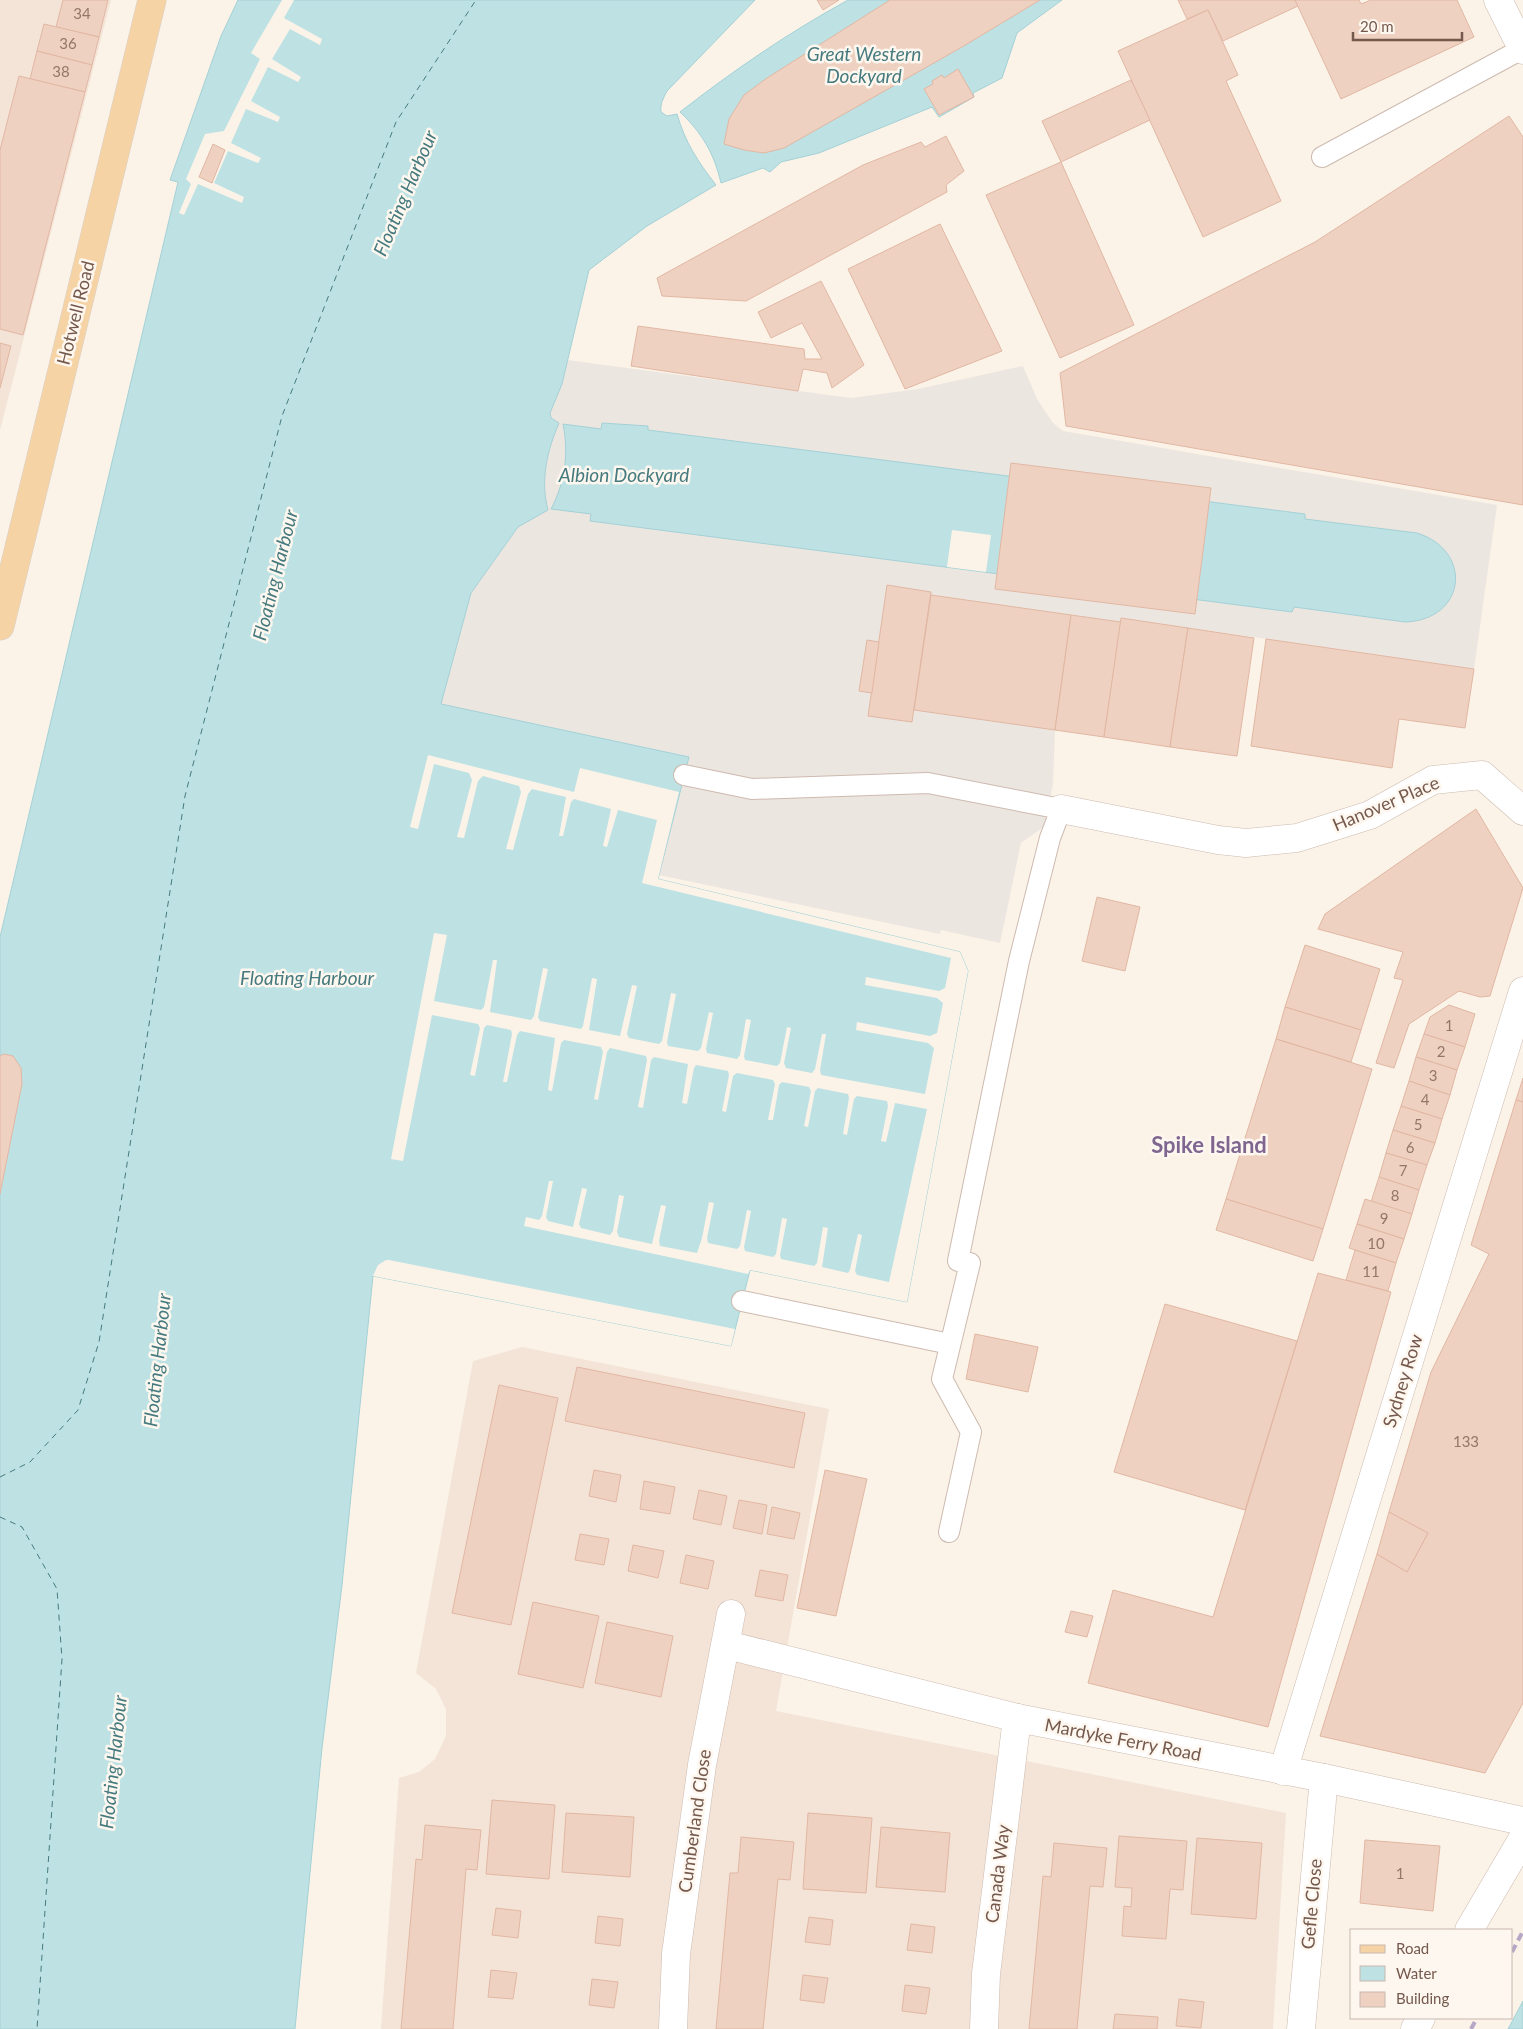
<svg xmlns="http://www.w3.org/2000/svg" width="1523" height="2029" font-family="Lato,sans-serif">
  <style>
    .residential { fill: #f3e4d7 }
    .industrial { fill: #ece6e1 }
    .water { fill: #bee1e4; stroke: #a4d1d6 }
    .pier { fill: #fbf3e8 }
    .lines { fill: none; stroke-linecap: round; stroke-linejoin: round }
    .ferry { stroke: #457a7f; stroke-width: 1; stroke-dasharray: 6 5; stroke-linecap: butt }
    .building { fill: #efd1c1; stroke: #e1b7a3 }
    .service-casing { stroke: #cdbaaf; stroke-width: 22 }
    .minor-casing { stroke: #cdbaaf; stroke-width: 29 }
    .tertiary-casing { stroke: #cdbaaf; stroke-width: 29 }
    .primary-casing { stroke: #d8d1cd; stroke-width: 29 }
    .service { stroke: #fff; stroke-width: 20 }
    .minor { stroke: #fff; stroke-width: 28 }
    .tertiary { stroke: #fff; stroke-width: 28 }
    .primary { stroke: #f6d3a5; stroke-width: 28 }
    .rail { stroke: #b5a7c5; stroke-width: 4; stroke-dasharray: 8 5; stroke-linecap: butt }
    .labels { text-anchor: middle; stroke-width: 5; stroke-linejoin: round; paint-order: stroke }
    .number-label { font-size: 15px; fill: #94776a }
    .street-label { font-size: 18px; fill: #75594d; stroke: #fef7ef }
    .water-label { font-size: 19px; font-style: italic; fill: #457a7f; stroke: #fef7ef }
    .district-label { font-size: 22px; font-weight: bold; fill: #7f6690; stroke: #fef7ef }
  </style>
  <rect width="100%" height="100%" fill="#fbf3e8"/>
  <g class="residential">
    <polygon points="0,0 111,0 0,430"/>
    <polygon points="522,1347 829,1409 776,1711 1286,1813 1273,2029 381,2029 399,1778 419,1772 435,1759 446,1736 446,1709 436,1689 416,1673 473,1361"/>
  </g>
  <polygon class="industrial" points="567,360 851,398 918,389 1023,366 1037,399 1053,423 1063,431 1497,505 1474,669 1121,618 1121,622 1071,615 1055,730 1053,784 1045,826 1021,843 1000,943 941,930 940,934 659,875 679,792 441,704 471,593 518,527 548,510 545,500 545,471 552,439 559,423 551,418 550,413 561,384"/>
  <g class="water">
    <path d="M238 0H755L667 91C663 99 660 104 661 112L667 116 677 114C685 142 698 162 716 185L647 226 589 270 562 384 550 413 551 418 559 423C547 451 540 481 548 510L518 527 471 593 441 704 689 757 658 879 960 952 968 971 907 1302 750 1270 731 1346 373 1276 342 1585 322 1748 295 2029H0V937L178 182 170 180 221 36Z"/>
    <path d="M848 0H1062L1017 33 1002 78 973 93 974 97 939 117 932 107 819 153 781 162 770 172 763 168 721 183C714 153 702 133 680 112 734 70 788 33 848 0Z"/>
    <path d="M602 423 648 426V430L1305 514V519L1417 533C1474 551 1466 620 1405 622L1294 607 1292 612 590 521 591 514 551 509C565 483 569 453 563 424L601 429Z"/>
    <polygon points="1523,2001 1523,2029 1508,2029"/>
  </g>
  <g class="pier">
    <polygon points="282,0 294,0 284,18 322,39 320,45 290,29 272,59 301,77 298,82 268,67 251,101 280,117 278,122 246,109 231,143 261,158 258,163 228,151 214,183 244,197 242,203 198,184 184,215 179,213 191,184 186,179 205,134 224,131 260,59 251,53"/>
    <polygon points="952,530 991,535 986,572 947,567"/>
    <polygon points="428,755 574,792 580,768 679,792 658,879 960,952 968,971 907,1302 750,1270 748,1274 524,1226 526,1217 539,1220 542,1216 549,1181 553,1181 546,1217 548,1221 573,1227 582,1188 587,1189 579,1224 581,1228 610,1235 613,1231 619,1195 624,1196 617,1232 619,1237 652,1244 661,1205 666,1206 659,1241 660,1246 697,1253 702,1238 709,1202 714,1203 707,1238 708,1243 737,1249 740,1246 747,1210 751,1211 744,1247 745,1251 773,1257 776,1254 782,1218 787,1219 780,1255 781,1259 814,1266 817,1263 823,1227 828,1228 822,1267 848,1273 850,1270 858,1234 862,1235 855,1271 857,1275 889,1282 927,1109 895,1103 886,1142 881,1141 888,1106 887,1101 857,1096 854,1099 847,1135 843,1134 849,1098 848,1094 818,1088 815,1091 808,1127 804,1126 811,1091 809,1087 782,1082 779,1085 773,1120 768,1120 775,1084 773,1080 737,1073 733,1076 726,1112 722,1111 729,1075 728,1071 696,1065 694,1068 687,1104 682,1103 688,1064 654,1057 651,1060 643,1108 638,1107 647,1060 646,1056 610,1048 607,1052 598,1100 594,1099 603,1052 601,1047 564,1040 561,1043 552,1091 548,1090 555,1038 520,1031 517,1035 507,1082 503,1082 512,1034 511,1030 487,1025 484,1028 475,1076 470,1075 480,1028 478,1024 432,1015 403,1161 391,1159 434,933 447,935 434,1001 481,1010 484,1007 493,960 497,960 490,1012 531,1020 534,1016 543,968 548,969 538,1017 540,1021 581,1029 583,1026 592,978 597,979 589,1030 620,1036 632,985 637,986 627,1034 629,1038 659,1044 662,1041 671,993 676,994 667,1042 668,1046 698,1051 701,1048 709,1012 713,1013 706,1049 707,1053 737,1059 740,1055 746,1019 751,1020 744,1056 745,1060 777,1066 780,1063 787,1027 791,1028 784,1063 786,1068 812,1073 815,1069 822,1034 826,1034 820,1070 821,1075 925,1094 934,1048 928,1043 856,1030 857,1022 930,1036 937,1033 943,1003 937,998 865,985 866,977 939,991 945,988 951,958 642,883 657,820 618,810 607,847 603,846 611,809 574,799 571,802 563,836 559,836 566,797 532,789 528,794 513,850 506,849 521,792 519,786 483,776 478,781 464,838 457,837 472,780 469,773 434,764 418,829 410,827"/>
    <polygon points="386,1260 389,1260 735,1329 731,1346 373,1276 378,1265"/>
  </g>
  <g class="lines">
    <g class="ferry">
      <polyline points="0,1477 30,1462 78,1410 99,1342 185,796 282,416 396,122 476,0"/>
      <polyline points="0,1517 22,1527 57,1589 62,1659 37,2029"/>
    </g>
  </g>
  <g class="building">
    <polygon points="63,0 108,0 99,37 56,27"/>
    <polygon points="817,0 839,0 823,10"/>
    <polygon points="890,0 1040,0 962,47 784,148 764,153 744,150 724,144 729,119 744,95 767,78"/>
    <polygon points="1178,0 1295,0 1298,6 1223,41 1208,10 1187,19"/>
    <polygon points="1295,0 1359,0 1361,4 1371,0 1457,0 1474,37 1341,99"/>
    <polygon points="1208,10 1238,75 1226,81 1281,201 1203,237 1118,51"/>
    <polygon points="44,24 99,37 92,65 37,51"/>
    <polygon points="37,51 92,65 85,92 30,79"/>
    <polygon points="958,69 974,97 939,115 924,89 933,84 932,81 942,75 944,78"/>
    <polygon points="19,76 85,92 23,335 0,329 0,150"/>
    <polygon points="1131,80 1150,120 1061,162 1042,121"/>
    <polygon points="1509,116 1523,137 1523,505 1066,426 1060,373 1315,242"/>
    <polygon points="946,136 964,171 946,185 947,192 746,301 662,296 657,278 863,165 921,142 925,147"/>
    <polygon points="213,144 225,150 212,183 199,177"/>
    <polygon points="1061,162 1134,325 1060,358 986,195"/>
    <polygon points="940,224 1002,351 905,389 848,269"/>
    <polygon points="821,281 864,365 832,388 827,373 803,369 798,391 631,366 638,326 804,349 805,359 822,359 802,323 771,338 758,312"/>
    <polygon points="0,343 11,346 0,388"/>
    <polygon points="1011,463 1211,488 1195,614 995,589"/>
    <polygon points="887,585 931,592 912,722 868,716"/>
    <polygon points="931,595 1071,615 1055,730 914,710"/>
    <polygon points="1071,615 1121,622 1104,737 1055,730"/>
    <polygon points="1121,618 1188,628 1170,747 1104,737"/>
    <polygon points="1188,628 1254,638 1237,756 1170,747"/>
    <polygon points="1266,639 1474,669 1465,728 1399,719 1392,768 1251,746"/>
    <polygon points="867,640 879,642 872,693 859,691"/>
    <polygon points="1476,809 1523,888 1490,996 1480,997 1459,991 1409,1024 1394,1068 1376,1063 1403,980 1394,978 1403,952 1318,929 1325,914"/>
    <polygon points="1097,897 1140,907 1125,971 1082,961"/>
    <polygon points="1305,945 1380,969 1361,1030 1285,1007"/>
    <polygon points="1449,1005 1475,1014 1465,1047 1424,1034 1430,1017"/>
    <polygon points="1285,1007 1361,1030 1351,1062 1276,1039"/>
    <polygon points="1424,1034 1465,1047 1457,1070 1416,1057"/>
    <polygon points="1276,1039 1372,1069 1323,1229 1226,1199"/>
    <polygon points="4,1054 13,1056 21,1068 22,1084 0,1194 0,1056"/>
    <polygon points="1416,1057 1457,1070 1450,1095 1409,1081"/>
    <polygon points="1523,1078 1523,1102 1516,1100"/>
    <polygon points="1409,1081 1450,1095 1442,1119 1401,1106"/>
    <polygon points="1516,1100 1523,1102 1523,1703 1485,1773 1320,1736 1377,1554 1407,1572 1428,1533 1389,1512 1431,1372 1489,1254 1471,1245"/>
    <polygon points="1401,1106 1442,1119 1435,1143 1393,1130"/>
    <polygon points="1393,1130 1435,1143 1427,1165 1386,1153"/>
    <polygon points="1386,1153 1427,1165 1419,1190 1379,1177"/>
    <polygon points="1379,1177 1419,1190 1412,1214 1371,1202"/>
    <polygon points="1226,1199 1323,1229 1313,1261 1216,1230"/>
    <polygon points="1365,1199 1412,1214 1404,1239 1357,1224"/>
    <polygon points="1357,1224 1404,1239 1396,1263 1349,1248"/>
    <polygon points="1355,1250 1396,1263 1388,1291 1346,1280"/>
    <polygon points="1318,1273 1391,1292 1268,1727 1088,1683 1113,1590 1213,1617"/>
    <polygon points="1165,1304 1297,1341 1245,1510 1114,1472"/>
    <polygon points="975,1334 1038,1347 1028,1392 966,1379"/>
    <polygon points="577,1367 805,1413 794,1468 565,1421"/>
    <polygon points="499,1385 558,1398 511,1625 452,1613"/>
    <polygon points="594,1470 621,1475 616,1502 589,1496"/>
    <polygon points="825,1470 867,1479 836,1616 797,1608"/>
    <polygon points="644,1481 675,1487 670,1514 640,1509"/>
    <polygon points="699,1490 727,1496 721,1525 693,1519"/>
    <polygon points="739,1500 767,1505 762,1534 733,1528"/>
    <polygon points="772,1507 800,1513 794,1539 767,1534"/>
    <polygon points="1389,1512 1428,1533 1407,1572 1377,1554"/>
    <polygon points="580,1534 609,1539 604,1565 575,1560"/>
    <polygon points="633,1545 664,1551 658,1578 628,1571"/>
    <polygon points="686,1555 714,1561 708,1589 680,1583"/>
    <polygon points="760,1570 788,1575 783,1601 755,1596"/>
    <polygon points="533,1602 599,1616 583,1688 518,1674"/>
    <polygon points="1071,1611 1093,1616 1087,1637 1065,1632"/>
    <polygon points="607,1622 673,1636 661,1697 595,1683"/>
    <polygon points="492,1800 555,1805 549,1879 486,1874"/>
    <polygon points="566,1813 634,1817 630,1877 562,1872"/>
    <polygon points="808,1813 872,1818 866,1893 803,1889"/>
    <polygon points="425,1825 481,1830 477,1870 466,1869 453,2029 401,2029 416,1859 422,1860"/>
    <polygon points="881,1827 950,1833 945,1892 876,1887"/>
    <polygon points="1119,1836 1187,1841 1183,1890 1170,1889 1166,1939 1122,1936 1124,1906 1131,1907 1132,1888 1115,1887"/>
    <polygon points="741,1837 794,1842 790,1880 778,1879 763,2029 716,2029 730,1873 738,1873"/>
    <polygon points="1197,1838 1262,1843 1256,1919 1191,1914"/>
    <polygon points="1365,1840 1440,1846 1433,1911 1360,1903"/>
    <polygon points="1054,1843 1107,1848 1103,1887 1090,1886 1077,2029 1029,2029 1043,1876 1051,1877"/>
    <polygon points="496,1908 521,1911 518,1938 492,1935"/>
    <polygon points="598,1916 623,1919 620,1946 595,1943"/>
    <polygon points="809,1917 833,1920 830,1945 805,1942"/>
    <polygon points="911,1924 935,1927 932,1953 907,1950"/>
    <polygon points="491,1970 517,1973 513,1999 488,1997"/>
    <polygon points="803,1975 828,1978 824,2003 800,2000"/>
    <polygon points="592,1979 618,1982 614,2008 589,2005"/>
    <polygon points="905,1985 930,1988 926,2014 902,2011"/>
    <polygon points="1179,1999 1204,2002 1201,2028 1176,2026"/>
    <polygon points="1115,2014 1158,2017 1157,2029 1113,2029"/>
  </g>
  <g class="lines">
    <g class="service-casing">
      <g id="service">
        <polyline points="1322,157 1522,49"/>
        <polyline points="684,775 752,789 928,783 1061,809 1050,838 1019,961 958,1261 970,1263 942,1379 971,1432 949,1532"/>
        <polyline points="742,1301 950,1344"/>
      </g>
    </g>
    <g class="minor-casing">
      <g id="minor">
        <polyline points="1498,0 1523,50"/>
        <polyline points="1061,809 1218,840 1246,843 1297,838 1370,815 1433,780 1482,775 1523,811"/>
        <polyline points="727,1645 1017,1718 1324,1778 1523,1821"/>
        <polyline points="1283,1771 1523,991"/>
        <polyline points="673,2029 676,1954 702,1765 731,1614"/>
        <polyline points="984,2029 986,1974 1017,1718"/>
        <polyline points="1301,2029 1324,1778"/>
      </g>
    </g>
    <g class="tertiary-casing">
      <g id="tertiary">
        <polyline points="1469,1930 1523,1838"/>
        <polyline points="1415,2029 1421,2018"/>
      </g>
    </g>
    <g class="primary-casing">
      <polyline id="primary" points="0,626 152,0"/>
    </g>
    <use href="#service" class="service"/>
    <use href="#minor" class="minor"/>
    <use href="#tertiary" class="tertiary"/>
    <use href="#primary" class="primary"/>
    <g class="rail">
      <polyline points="1512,1952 1523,1931"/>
      <polyline points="1471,2029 1477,2018"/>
    </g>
  </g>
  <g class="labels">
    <g class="number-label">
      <text x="82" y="19">34</text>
      <text x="68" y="49">36</text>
      <text x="61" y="77">38</text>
      <text x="1449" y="1031">1</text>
      <text x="1441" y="1057">2</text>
      <text x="1433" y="1081">3</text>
      <text x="1425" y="1105">4</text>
      <text x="1418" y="1130">5</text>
      <text x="1410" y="1153">6</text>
      <text x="1403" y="1176">7</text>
      <text x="1395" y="1201">8</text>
      <text x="1384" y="1224">9</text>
      <text x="1376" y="1249">10</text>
      <text x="1371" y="1277">11</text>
      <text x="1466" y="1447">133</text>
      <text x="1400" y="1879">1</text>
    </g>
    <g class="street-label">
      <text transform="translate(76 313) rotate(-76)" y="6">Hotwell Road</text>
      <text transform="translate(1386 804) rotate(-23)" y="6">Hanover Place</text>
      <text transform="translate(1403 1381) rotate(-73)" y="6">Sydney Row</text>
      <text transform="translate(1123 1740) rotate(11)" y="6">Mardyke Ferry Road</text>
      <text transform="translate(695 1821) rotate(-82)" y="6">Cumberland Close</text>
      <text transform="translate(998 1874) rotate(-83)" y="6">Canada Way</text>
      <text transform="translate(1312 1904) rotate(-85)" y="6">Gefle Close</text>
    </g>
    <g class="water-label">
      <text x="864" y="61">Great Western<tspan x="864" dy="22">Dockyard</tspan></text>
      <text transform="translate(405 193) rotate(-67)" y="7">Floating Harbour</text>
      <text x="624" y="482">Albion Dockyard</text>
      <text transform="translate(275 575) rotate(-76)" y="7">Floating Harbour</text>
      <text x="307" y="985">Floating Harbour</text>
      <text transform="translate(157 1360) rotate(-84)" y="7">Floating Harbour</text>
      <text transform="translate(113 1762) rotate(-84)" y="7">Floating Harbour</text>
    </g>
    <g class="district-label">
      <text x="1209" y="1153">Spike Island</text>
    </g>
  </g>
  <rect x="1350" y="1929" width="162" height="90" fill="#fef7ef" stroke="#c7b8ae"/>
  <rect x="1360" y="1945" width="25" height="8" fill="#f6d3a5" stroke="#c7b8ae"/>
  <text x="1396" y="1954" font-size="15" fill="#75594d">Road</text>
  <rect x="1360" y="1966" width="25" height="15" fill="#bee1e4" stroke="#c7b8ae"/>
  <text x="1396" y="1979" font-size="15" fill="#75594d">Water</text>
  <rect x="1360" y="1992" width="25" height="15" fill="#efd1c1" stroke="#c7b8ae"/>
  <text x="1396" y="2004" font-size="15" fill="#75594d">Building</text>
  <path d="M1353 32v8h109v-8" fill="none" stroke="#75594d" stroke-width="2.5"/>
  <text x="1360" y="32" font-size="15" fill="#75594d" stroke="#fef7ef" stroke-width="4" paint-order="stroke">20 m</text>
</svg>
